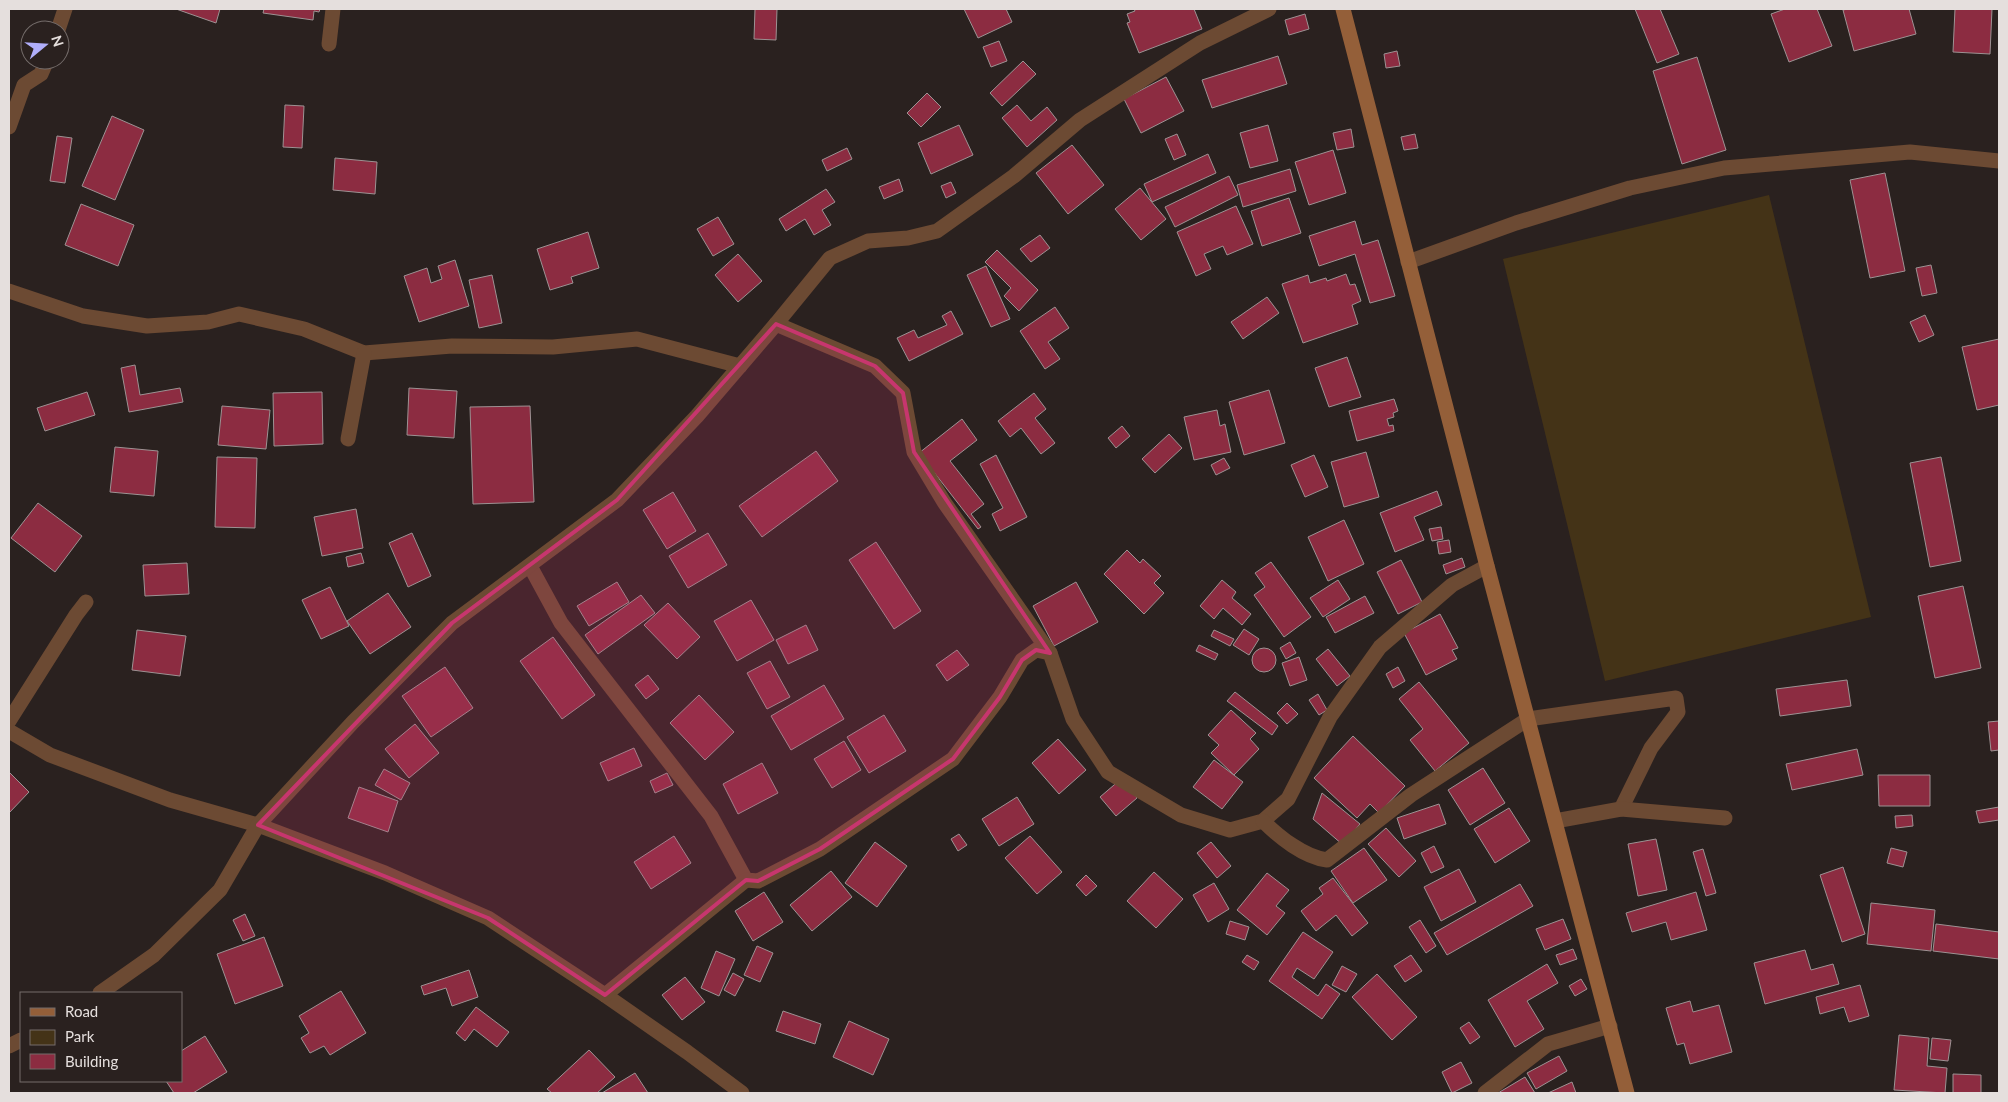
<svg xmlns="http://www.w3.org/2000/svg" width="2008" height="1102" font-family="Lato,sans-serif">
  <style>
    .green { fill: #443317 }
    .building { fill: #8c2c41; stroke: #9d9293 }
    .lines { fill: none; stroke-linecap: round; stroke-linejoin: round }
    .street { stroke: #6c4a33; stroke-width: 15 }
    .secondary { stroke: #945f39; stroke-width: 15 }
    .marked { fill: #c7366e; fill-opacity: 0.2; stroke: #c7366e; stroke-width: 4; stroke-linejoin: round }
  </style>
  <rect width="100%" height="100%" fill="#2a211f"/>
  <polygon class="green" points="1769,195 1871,617 1605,681 1503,259"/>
  <g class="building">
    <polygon points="176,9 220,9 216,23"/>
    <polygon points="264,9 320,9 319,12 314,11 313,20 263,13"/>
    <polygon points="755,9 777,9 776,40 754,39"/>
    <polygon points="964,9 1006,9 1012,22 978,38"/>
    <polygon points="1134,9 1194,9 1202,29 1139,53 1127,23 1130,22 1127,14 1135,11"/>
    <polygon points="1635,9 1660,9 1679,54 1657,63"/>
    <polygon points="1785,9 1817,9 1832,46 1789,62 1771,14"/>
    <polygon points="1848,9 1909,9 1916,34 1854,51 1843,10"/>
    <polygon points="1955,9 1992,9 1990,54 1953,52"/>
    <polygon points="1305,14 1309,29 1289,35 1285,20"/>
    <polygon points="999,41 1007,61 991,67 983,47"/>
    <polygon points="1397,51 1400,66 1386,68 1384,54"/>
    <polygon points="1278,56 1287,84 1212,108 1202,80"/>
    <polygon points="1697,57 1726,150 1682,164 1653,71"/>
    <polygon points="1023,61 1036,74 1002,106 990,93"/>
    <polygon points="1166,77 1184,111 1141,133 1124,99"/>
    <polygon points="927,93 941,107 921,127 907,113"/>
    <polygon points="285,105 304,106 302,148 283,147"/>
    <polygon points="1017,105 1031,121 1047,107 1057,120 1027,147 1002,118"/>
    <polygon points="112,116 144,130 115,200 82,186"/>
    <polygon points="959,125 973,155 931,174 918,143"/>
    <polygon points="1268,125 1278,161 1250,168 1240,133"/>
    <polygon points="1351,129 1354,147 1337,150 1333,133"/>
    <polygon points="1177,134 1186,155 1174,160 1165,139"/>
    <polygon points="1415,134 1418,148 1404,150 1401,137"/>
    <polygon points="57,136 72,138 65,183 50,181"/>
    <polygon points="1072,145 1104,185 1068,214 1036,173"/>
    <polygon points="847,148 852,159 827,171 822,160"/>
    <polygon points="1333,150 1346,193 1309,205 1295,162"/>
    <polygon points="1208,154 1216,173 1152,202 1144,184"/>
    <polygon points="335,158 377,162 375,194 333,190"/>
    <polygon points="1290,169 1296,191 1243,207 1237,185"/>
    <polygon points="1885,173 1905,271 1870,278 1850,180"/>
    <polygon points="1229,176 1238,195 1175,227 1165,207"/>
    <polygon points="899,179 903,191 884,199 879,187"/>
    <polygon points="951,182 956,193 946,198 941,186"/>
    <polygon points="1140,188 1166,219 1141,240 1115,209"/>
    <polygon points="826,189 835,202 822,210 831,225 814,235 805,219 786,231 779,219"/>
    <polygon points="1289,198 1301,233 1262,246 1251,211"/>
    <polygon points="81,204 134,225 118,266 65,245"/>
    <polygon points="1236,206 1253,244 1227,255 1223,246 1204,254 1211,269 1196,276 1177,232"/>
    <polygon points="718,217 734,244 713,256 697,229"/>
    <polygon points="1355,221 1362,245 1378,240 1395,296 1370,303 1355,254 1319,266 1309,236"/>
    <polygon points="588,232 599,268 571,277 573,283 550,290 537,249"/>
    <polygon points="1040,235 1050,248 1031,262 1020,249"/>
    <polygon points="997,250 1038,290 1019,311 1004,296 1011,288 985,262"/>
    <polygon points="738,254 762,281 738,302 715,275"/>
    <polygon points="455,260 469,306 419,322 404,276 427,268 431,283 442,279 438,266"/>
    <polygon points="1931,265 1937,293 1922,296 1916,268"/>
    <polygon points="986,266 1010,319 991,327 967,275"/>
    <polygon points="1346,274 1350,285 1355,284 1361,301 1352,305 1358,324 1303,343 1282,284 1308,275 1310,283 1326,278 1327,281"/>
    <polygon points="492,275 502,323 479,328 469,280"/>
    <polygon points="1267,297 1279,313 1243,339 1231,322"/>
    <polygon points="1055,307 1069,328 1048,342 1060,359 1045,369 1020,331"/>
    <polygon points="951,311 963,334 909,361 897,338 914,330 918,338 947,325 942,316"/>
    <polygon points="1925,315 1934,335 1919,342 1910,322"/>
    <polygon points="1999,339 1999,405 1977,410 1962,347"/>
    <polygon points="1347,357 1361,397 1329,407 1315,368"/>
    <polygon points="135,365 140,395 180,388 183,402 129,412 121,368"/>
    <polygon points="409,388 457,391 454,438 407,435"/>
    <polygon points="1269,390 1285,443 1244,455 1229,402"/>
    <polygon points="87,392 95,415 45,431 37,408"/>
    <polygon points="322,392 323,444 274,446 273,393"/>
    <polygon points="1034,393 1046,409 1035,418 1055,443 1041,454 1021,428 1010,437 998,421"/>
    <polygon points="1394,399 1398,411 1393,413 1394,417 1387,419 1389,426 1393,425 1394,431 1357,441 1349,411"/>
    <polygon points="222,406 270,410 266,449 218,445"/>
    <polygon points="530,406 534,502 473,504 470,407"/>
    <polygon points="1217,410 1220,426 1225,424 1231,452 1194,460 1184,417"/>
    <polygon points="962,419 977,440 950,461 984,504 971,514 981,527 978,529 919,453"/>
    <polygon points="1122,426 1130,436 1116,448 1108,438"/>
    <polygon points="1169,434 1182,448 1155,473 1142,459"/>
    <polygon points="115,447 158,451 154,496 110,492"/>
    <polygon points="816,451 838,481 762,537 739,506"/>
    <polygon points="1366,452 1379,497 1344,507 1331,462"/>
    <polygon points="996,455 1027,517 1000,531 992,514 1003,508 980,464"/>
    <polygon points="1314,455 1328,487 1305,497 1291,465"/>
    <polygon points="217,457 257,458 255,528 215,527"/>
    <polygon points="1941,457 1961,561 1930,567 1910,463"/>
    <polygon points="1224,458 1230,468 1216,475 1211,465"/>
    <polygon points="1437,491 1442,505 1414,517 1424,540 1395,552 1380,513"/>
    <polygon points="673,492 696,531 667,549 643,510"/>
    <polygon points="38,503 82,536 55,572 11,538"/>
    <polygon points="356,509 363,548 322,556 314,517"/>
    <polygon points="1344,520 1364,564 1328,581 1308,537"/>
    <polygon points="1441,527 1443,539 1432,541 1429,529"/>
    <polygon points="412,533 431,576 408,587 389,543"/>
    <polygon points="708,533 727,565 688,588 669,556"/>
    <polygon points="1449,540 1451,552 1439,554 1437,542"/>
    <polygon points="876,542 921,611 894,629 849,560"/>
    <polygon points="1127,550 1140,563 1143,559 1161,576 1154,583 1164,593 1144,614 1104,574"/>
    <polygon points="361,553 364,563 348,567 346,557"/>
    <polygon points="1462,558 1465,567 1446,574 1443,565"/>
    <polygon points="1401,560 1422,602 1398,614 1377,572"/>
    <polygon points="1271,562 1311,617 1284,637 1254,595 1265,587 1255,573"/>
    <polygon points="187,563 189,594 145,596 143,565"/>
    <polygon points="1222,580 1236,592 1232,598 1251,614 1242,625 1223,608 1214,619 1200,606"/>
    <polygon points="1338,580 1350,599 1323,617 1310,598"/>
    <polygon points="617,582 629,602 589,626 577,606"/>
    <polygon points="1076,582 1098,622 1054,646 1033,606"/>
    <polygon points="1963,586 1981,668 1935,678 1918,596"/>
    <polygon points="330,587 349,626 321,639 302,600"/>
    <polygon points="388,593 411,627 370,654 347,621"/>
    <polygon points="641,595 655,613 598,654 585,635"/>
    <polygon points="1365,596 1374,613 1335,633 1326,617"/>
    <polygon points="751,600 774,640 737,661 714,621"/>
    <polygon points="668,603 700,637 677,659 644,625"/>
    <polygon points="1440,614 1458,648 1452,650 1457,659 1426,675 1404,633"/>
    <polygon points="806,625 818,650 788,664 776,640"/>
    <polygon points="1244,629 1259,639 1249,655 1233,645"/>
    <polygon points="137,630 186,636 180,676 132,670"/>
    <polygon points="1214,630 1234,639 1230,646 1211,636"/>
    <polygon points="553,637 595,695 562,719 520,661"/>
    <polygon points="1290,642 1296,653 1286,659 1280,648"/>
    <polygon points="1199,645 1218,654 1215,660 1196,651"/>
    <circle cx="1264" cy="660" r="12"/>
    <polygon points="1328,649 1350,676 1337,686 1316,659"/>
    <polygon points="957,650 969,665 947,681 936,665"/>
    <polygon points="1299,657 1307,680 1290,686 1282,663"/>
    <polygon points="770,661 790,697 767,709 747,673"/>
    <polygon points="445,667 473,708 431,737 402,696"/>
    <polygon points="1398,667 1405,681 1393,688 1386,674"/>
    <polygon points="648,675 659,689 646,699 635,685"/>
    <polygon points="1847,680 1851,706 1780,716 1776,689"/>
    <polygon points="1419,682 1469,743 1435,771 1410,740 1423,729 1399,699"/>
    <polygon points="824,685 844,719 791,750 771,716"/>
    <polygon points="1235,692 1278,726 1272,735 1227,701"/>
    <polygon points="1318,694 1327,710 1319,715 1309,700"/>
    <polygon points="699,695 734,732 705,760 670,723"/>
    <polygon points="1287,703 1298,714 1287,724 1277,713"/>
    <polygon points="1231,710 1256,733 1250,739 1259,749 1234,775 1211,753 1219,745 1208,735"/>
    <polygon points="884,715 906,751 869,773 847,737"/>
    <polygon points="1999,721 1999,750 1991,751 1988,722"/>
    <polygon points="415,724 439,753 409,778 385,749"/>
    <polygon points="1353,736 1405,786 1379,813 1370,804 1357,818 1314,778"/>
    <polygon points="1058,739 1086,770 1059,794 1032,763"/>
    <polygon points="844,741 861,770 832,788 814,759"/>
    <polygon points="634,748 642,766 608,781 600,763"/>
    <polygon points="1857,749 1863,775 1792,790 1786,764"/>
    <polygon points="1214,760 1243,782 1222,809 1193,787"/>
    <polygon points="762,763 778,793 738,814 723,784"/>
    <polygon points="1483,768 1505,803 1470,825 1448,790"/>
    <polygon points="384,769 410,783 401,800 375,785"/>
    <polygon points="9,772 29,792 9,813"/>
    <polygon points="667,773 673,785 655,793 650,781"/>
    <polygon points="1878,775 1930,775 1930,806 1879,806"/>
    <polygon points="1121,779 1137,798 1116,816 1100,797"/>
    <polygon points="359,787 398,801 388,832 348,818"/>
    <polygon points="1322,793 1360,824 1343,845 1313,819"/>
    <polygon points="1017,797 1034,824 999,846 982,819"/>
    <polygon points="1439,804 1446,824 1404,839 1397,818"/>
    <polygon points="1999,807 1999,820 1979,823 1976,811"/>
    <polygon points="1509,808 1530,841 1495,863 1474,829"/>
    <polygon points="1912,815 1913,826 1896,828 1895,816"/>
    <polygon points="1386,828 1416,861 1399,877 1368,844"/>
    <polygon points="959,834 967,845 958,851 951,839"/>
    <polygon points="674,836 691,863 651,889 634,862"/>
    <polygon points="1030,836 1062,872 1037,894 1005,858"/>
    <polygon points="1656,839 1667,890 1638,896 1628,844"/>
    <polygon points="875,842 907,866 877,907 845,883"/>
    <polygon points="1211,842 1231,866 1217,878 1197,853"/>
    <polygon points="1434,846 1444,867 1431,873 1421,853"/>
    <polygon points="1364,848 1387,880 1353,903 1331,871"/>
    <polygon points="1891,848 1907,852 1903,867 1887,863"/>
    <polygon points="1703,849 1716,893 1706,896 1693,852"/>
    <polygon points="1843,867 1865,934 1842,942 1820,875"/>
    <polygon points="1459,869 1476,902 1441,921 1424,887"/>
    <polygon points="831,871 852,897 812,931 790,905"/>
    <polygon points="1154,872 1183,899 1156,928 1127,901"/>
    <polygon points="1267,873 1289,890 1276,906 1285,913 1267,935 1237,910"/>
    <polygon points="1086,875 1097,886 1086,896 1076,885"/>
    <polygon points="1333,878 1368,923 1352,936 1336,915 1316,931 1301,911 1323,894 1319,888"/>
    <polygon points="1214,883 1229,909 1208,922 1193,895"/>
    <polygon points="1520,884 1533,906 1447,955 1434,933"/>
    <polygon points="764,892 783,922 753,941 735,911"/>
    <polygon points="1696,892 1707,930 1671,940 1666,922 1632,932 1626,913"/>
    <polygon points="1871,903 1935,910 1931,951 1867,944"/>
    <polygon points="245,914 255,936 243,941 233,920"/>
    <polygon points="1563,919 1571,939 1545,950 1536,929"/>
    <polygon points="1420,920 1436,946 1426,953 1409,927"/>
    <polygon points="1230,921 1249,927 1245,940 1226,934"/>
    <polygon points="1936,924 1999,932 1999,959 1933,951"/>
    <polygon points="1303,932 1333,952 1314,979 1297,968 1292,977 1318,996 1326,984 1340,994 1322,1019 1269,981"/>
    <polygon points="264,937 283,986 235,1004 217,954"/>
    <polygon points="757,946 773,953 760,982 744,975"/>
    <polygon points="1573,949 1577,959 1560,965 1556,955"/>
    <polygon points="1805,950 1811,970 1833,964 1839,984 1765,1004 1754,963"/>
    <polygon points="716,951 735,959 719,996 701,988"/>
    <polygon points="1247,955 1259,962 1254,970 1242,962"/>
    <polygon points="1411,955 1422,971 1405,982 1394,966"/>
    <polygon points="1547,964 1558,983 1527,1001 1544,1029 1515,1047 1488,1000"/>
    <polygon points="1342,966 1357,974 1346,992 1332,985"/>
    <polygon points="469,970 478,997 452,1006 446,988 424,995 421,986"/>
    <polygon points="733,973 744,979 735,996 724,990"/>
    <polygon points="1377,974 1417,1017 1392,1040 1352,997"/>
    <polygon points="685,977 705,1002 682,1020 662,995"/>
    <polygon points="1581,979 1587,989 1575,996 1569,986"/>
    <polygon points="1860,985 1869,1016 1849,1022 1844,1007 1820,1014 1816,997"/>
    <polygon points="341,991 366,1033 330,1055 324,1046 310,1053 301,1038 309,1033 299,1016"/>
    <polygon points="1690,1001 1693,1012 1719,1005 1732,1052 1690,1064 1684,1043 1677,1045 1666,1008"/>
    <polygon points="476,1007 509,1032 497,1047 474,1029 465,1041 456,1033"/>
    <polygon points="783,1011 821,1024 815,1044 776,1031"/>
    <polygon points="849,1021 889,1039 873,1075 833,1057"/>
    <polygon points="1469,1022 1480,1037 1470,1044 1460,1028"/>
    <polygon points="1899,1035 1929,1038 1927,1066 1947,1068 1945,1093 1894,1090"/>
    <polygon points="205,1036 227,1072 193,1093 174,1093 166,1081 181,1081 181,1051"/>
    <polygon points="1932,1038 1951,1040 1948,1061 1930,1059"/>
    <polygon points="589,1050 615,1077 597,1093 552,1093 547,1089"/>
    <polygon points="1559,1056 1567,1071 1536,1089 1527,1073"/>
    <polygon points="1461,1062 1472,1083 1452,1093 1442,1072"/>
    <polygon points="635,1073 648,1093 602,1093"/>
    <polygon points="1953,1074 1981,1075 1981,1093 1953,1093"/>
    <polygon points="1525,1077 1535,1093 1498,1093"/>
    <polygon points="1572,1082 1576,1093 1548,1093"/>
  </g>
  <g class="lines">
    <g class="street">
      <polyline points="58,30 65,9"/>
      <polyline points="329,44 333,9"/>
      <polyline points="9,127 24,85 41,74 47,60"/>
      <polyline points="1408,262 1516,223 1630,188 1724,168 1910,152 1999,161"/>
      <polyline points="9,291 83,316 147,326 208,322 239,314 304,329 364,353 452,346 553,347 637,339 740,366"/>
      <polyline points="776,324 875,366 903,393 914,452 944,502 1050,653"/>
      <polyline points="348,439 364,353"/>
      <polyline points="530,566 561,623 711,816 746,880 758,881 820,849 953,759 1000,697 1022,660 1036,650 1050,653 1073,719 1108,772 1181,815 1230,830 1263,821 1288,799 1330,717 1380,647 1452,585 1487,566"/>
      <polyline points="9,721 76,615 86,602"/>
      <polyline points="9,731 50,755 170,800 258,825 385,873 488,918 605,995 687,1052 742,1093"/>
      <path d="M1263 821C1279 837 1304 857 1327 860L1411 795 1528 719 1676 698 1678 712 1651 748 1621 809"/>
      <polyline points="1555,821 1621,809 1725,818"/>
      <polyline points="100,993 154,955 220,890 258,825 353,722 452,623 617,500 697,416 776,324 830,258 868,241 908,238 937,231 1014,176 1080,120 1200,43 1269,9"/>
      <polyline points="605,995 746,880"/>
      <polyline points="9,1046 21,1040"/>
      <polyline points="1485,1093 1548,1044 1610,1026"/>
    </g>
    <polyline class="secondary" points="1343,9 1487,566 1627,1093"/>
  </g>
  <path class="marked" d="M776 324 875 366 903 393 914 452 1050 653 1036 650 1022 660 1000 697 953 759 820 849 758 881 746 880 605 995 488 918 258 825 452 623 617 500Z"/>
  <rect width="2008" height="1102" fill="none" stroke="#e5dfdd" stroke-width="20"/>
  <rect x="20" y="992" width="162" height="90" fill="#2a211f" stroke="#756d6b"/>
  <rect x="30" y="1008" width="25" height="8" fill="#945f39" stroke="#756d6b"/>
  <text x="65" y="1017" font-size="15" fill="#e5dfdd">Road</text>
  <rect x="30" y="1030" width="25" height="15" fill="#443317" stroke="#756d6b"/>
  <text x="65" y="1042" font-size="15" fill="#e5dfdd">Park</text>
  <rect x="30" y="1054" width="25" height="15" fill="#8c2c41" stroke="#756d6b"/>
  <text x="65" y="1067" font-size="15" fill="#e5dfdd">Building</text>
  <g transform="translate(45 45) rotate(72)"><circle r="24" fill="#2a211f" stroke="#756d6b"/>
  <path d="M0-4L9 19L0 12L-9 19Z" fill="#b0aefa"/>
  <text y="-8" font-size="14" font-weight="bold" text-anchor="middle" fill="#e5dfdd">N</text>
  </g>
</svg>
